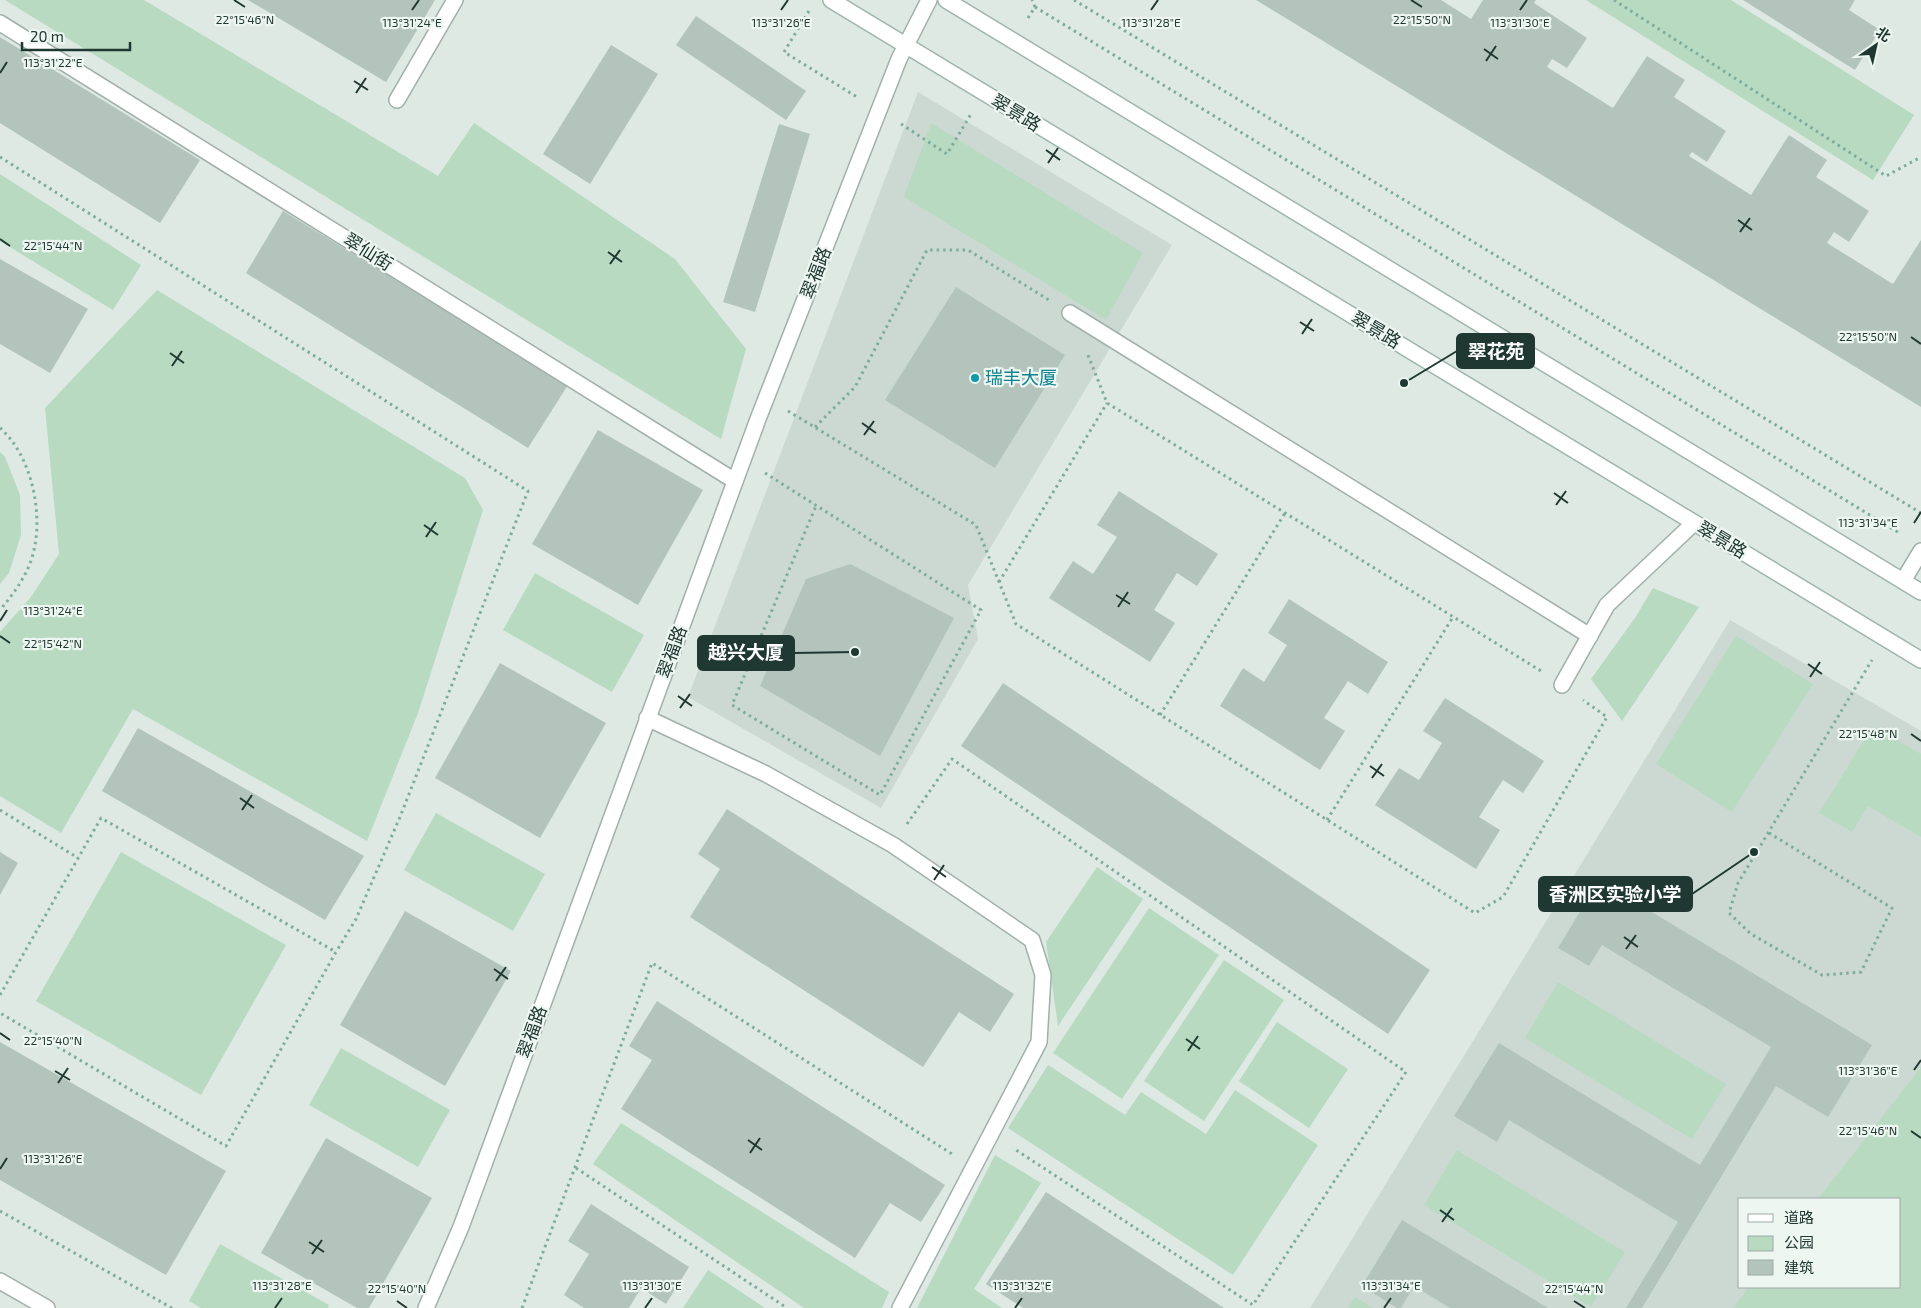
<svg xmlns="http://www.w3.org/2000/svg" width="1921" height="1308" font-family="'Exo 2','Noto Sans SC',sans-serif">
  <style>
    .built { fill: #ccd9d3; fill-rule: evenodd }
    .green { fill: #b7dac1 }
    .building { fill: #b3c4bd }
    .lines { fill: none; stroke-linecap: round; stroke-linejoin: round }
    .lane-casing { stroke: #a1b0ab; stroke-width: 18 }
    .street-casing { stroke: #a1b0ab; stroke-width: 18 }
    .secondary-casing { stroke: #9eb5ad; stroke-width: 18 }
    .path { stroke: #7fac9f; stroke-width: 3; stroke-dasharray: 2.5 4; stroke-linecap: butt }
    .lane { stroke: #fff; stroke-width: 15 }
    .street { stroke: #fff; stroke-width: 15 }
    .secondary { stroke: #fff; stroke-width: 15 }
    .ticks { fill: none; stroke: #203832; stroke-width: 2 }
    .culture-dot { fill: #0f9aa8; stroke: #eef6f2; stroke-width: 2 }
    .labels { text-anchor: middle; stroke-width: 4.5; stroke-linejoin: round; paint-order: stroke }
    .street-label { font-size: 18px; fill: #203832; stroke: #eef6f2 }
    .culture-label { font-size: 18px; fill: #0d838f; stroke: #eef6f2; text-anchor: start }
    .ticks-label { font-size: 12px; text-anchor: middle; fill: #203832; stroke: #eef6f2; stroke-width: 4.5; stroke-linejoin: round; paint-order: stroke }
    .leader { fill: none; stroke: #203832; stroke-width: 2 }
    .callout-dot { fill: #203832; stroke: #eef6f2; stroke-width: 2 }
    .callout { fill: #203832; stroke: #203832; stroke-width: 2 }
    .callout-label { font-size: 19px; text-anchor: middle; font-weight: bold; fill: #fff }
  </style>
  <rect width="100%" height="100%" fill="#dee9e4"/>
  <g class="built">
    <polygon points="918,92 1172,245 968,585 978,639 881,808 688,697"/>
    <path d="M1730 620 1921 731V1308H1310ZM1740 1199H1900V1287H1740Z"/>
  </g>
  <g class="green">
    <polygon points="5,0 144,0 438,176 474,123 675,259 746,349 721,439"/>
    <polygon points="1586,0 1731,0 1914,115 1873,180"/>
    <polygon points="931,123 1143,253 1106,320 904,197"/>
    <polygon points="0,174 141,265 113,310 0,241"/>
    <polygon points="157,290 465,478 483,510 418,713 367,841 133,709 61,833 0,796 0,632 31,597 59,554 45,408"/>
    <polygon points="0,452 5,457 20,495 21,535 9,573 0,584"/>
    <polygon points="535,573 644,635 612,692 503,630"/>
    <polygon points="1653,588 1699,607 1622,721 1591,679 1635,618"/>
    <polygon points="1736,636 1813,684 1732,812 1656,764"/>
    <polygon points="1873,726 1921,754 1921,837 1868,806 1852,832 1819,813"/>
    <polygon points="436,813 545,874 513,931 404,870"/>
    <polygon points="121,852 286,945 201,1095 36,1001"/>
    <polygon points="1097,867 1143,899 1058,1026 1046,942"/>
    <polygon points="1149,908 1219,955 1122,1099 1053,1053"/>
    <polygon points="1224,960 1284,1000 1204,1121 1144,1081"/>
    <polygon points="1558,982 1726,1084 1692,1139 1525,1038"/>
    <polygon points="1277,1022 1348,1069 1309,1128 1239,1081"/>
    <polygon points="341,1048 450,1110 418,1167 309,1105"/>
    <polygon points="1048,1065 1125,1115 1141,1092 1206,1134 1235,1090 1318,1145 1233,1275 1008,1128"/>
    <polygon points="1921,1067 1921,1308 1733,1308 1749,1287 1900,1287 1900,1199 1818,1199"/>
    <polygon points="621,1123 889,1292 882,1308 804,1308 593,1164"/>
    <polygon points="1457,1150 1625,1252 1591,1307 1424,1205"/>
    <polygon points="995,1155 1041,1183 974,1289 1002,1308 917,1308"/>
    <polygon points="220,1244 329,1305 328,1308 201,1308 189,1301"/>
    <polygon points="708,1270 765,1308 683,1308"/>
    <polygon points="1355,1297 1373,1308 1348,1308"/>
  </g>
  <g class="building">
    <polygon points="248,0 435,0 386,82"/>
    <polygon points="1256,0 1441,0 1471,19 1483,0 1536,0 1534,3 1587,38 1567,68 1552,59 1547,67 1613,108 1647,56 1685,80 1674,97 1726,131 1707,162 1692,152 1689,156 1751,195 1789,135 1827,160 1816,177 1869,211 1849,242 1834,232 1827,243 1893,284 1921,240 1921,407"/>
    <polygon points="1743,0 1855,0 1849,10 1880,30 1855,70"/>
    <polygon points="696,16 806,91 786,120 676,45"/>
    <polygon points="0,37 200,160 160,223 0,123"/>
    <polygon points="611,45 658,74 590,184 543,154"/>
    <polygon points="779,124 810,134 755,312 723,302"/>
    <polygon points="283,211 568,385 528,448 246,273"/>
    <polygon points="0,259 88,309 50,373 0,344"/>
    <polygon points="956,287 1065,355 995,468 885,400"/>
    <polygon points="598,430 703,490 638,605 532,544"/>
    <polygon points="1119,491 1218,554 1197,586 1177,573 1154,610 1175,623 1150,662 1049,598 1073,561 1093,574 1117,537 1097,525"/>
    <polygon points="850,564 954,618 880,756 760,686 806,579"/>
    <polygon points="1289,599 1388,662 1368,694 1348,681 1324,718 1345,731 1320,770 1220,706 1243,668 1264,682 1287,645 1268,633"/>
    <polygon points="500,663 606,723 540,838 435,778"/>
    <polygon points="1003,683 1430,970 1388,1034 961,746"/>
    <polygon points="1445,698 1544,761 1523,793 1503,780 1479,817 1500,830 1476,869 1375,805 1399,768 1419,780 1442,743 1423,731"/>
    <polygon points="138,728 364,856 325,920 102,791"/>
    <polygon points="727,809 1014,994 990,1032 959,1012 923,1067 690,917 720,869 698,854"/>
    <polygon points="0,852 18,863 0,895"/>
    <polygon points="1599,880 1872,1045 1828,1117 1776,1086 1642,1308 1626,1308 1678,1222 1509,1120 1497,1142 1454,1116 1499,1043 1700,1165 1771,1047 1602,945 1589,966 1558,948"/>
    <polygon points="405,911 511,971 445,1086 340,1025"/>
    <polygon points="657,1001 945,1185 921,1222 890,1203 855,1258 621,1109 652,1060 629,1046"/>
    <polygon points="0,1042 226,1171 166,1275 0,1180"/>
    <polygon points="326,1138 432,1198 369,1308 357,1308 261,1253"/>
    <polygon points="1046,1192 1224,1308 1023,1308 986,1284"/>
    <polygon points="591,1204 689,1267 666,1304 641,1288 629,1308 584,1308 564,1295 589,1254 568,1241"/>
    <polygon points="1402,1220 1548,1308 1450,1308 1414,1286 1401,1308 1397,1308 1362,1286"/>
  </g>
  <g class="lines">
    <g class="lane-casing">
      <g id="lane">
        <polyline points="397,100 455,0"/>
        <polyline points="1070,313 1590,636"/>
        <polyline points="1903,581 1921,551"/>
        <polyline points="1562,685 1607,605 1694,523"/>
        <polyline points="647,718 766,774 893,845 1032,940 1043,975 1039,1042 900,1308"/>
      </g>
    </g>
    <g class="street-casing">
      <g id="street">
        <polyline points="0,23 735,481"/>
        <polyline points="0,1281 47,1308"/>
        <polyline points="426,1308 461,1227 758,419 899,59 929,0"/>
      </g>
    </g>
    <g class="secondary-casing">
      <g id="secondary">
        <polyline points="831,0 1921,660"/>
        <polyline points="946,0 1921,592"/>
      </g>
    </g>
    <g class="path">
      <polyline points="1074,0 1921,513"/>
      <polyline points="1614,0 1886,176 1921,157"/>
      <polyline points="1035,7 1901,534"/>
      <polyline points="809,11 784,52 857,97"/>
      <polyline points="1028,18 1035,7 1032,0"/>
      <polyline points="901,124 947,154 971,114"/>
      <polyline points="0,157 528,491 400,817 356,919 336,952"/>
      <polyline points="1088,355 1107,403 1541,671"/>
      <polyline points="788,411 976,525 1016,624 1475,913 1503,897 1607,717 1583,700"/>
      <polyline points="815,427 855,387 927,250 968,250 1049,300"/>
      <path d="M0 428C31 455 43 511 34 550 29 573 15 592 0 610"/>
      <polyline points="765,473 981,610 880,795 732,705 816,506"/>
      <polyline points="999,582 1107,403"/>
      <polyline points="1160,715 1285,513"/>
      <polyline points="0,810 78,858"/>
      <polyline points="1327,820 1453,617"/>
      <polyline points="907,824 952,759 1406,1072 1253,1305 1013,1148"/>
      <polyline points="1769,833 1892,908 1861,972 1822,975 1751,934 1729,913 1738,883 1872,660"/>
      <polyline points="0,995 101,818 336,952 226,1146 0,1013"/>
      <polyline points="576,1168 787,1308"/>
      <polyline points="0,1211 172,1308"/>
      <polyline points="522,1308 652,963 952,1154"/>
    </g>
    <use href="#lane" class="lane"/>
    <use href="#street" class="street"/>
    <use href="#secondary" class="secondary"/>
  </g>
  <path class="ticks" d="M234 0 245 7M1411 0 1422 7M412 10 419 0M781 10 788 0M1151 10 1158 0M1520 10 1527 0M1484 49 1498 59M1486 61 1496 46M0 73 7 62M354 81 368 90M356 93 366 78M1046 150 1060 160M1048 163 1058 148M1738 220 1752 230M1740 232 1750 218M0 239 10 246M608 252 622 262M610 264 620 250M1300 322 1314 331M1302 334 1312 319M1911 337 1921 344M170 353 184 363M172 366 182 351M862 423 876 433M864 435 874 421M1554 493 1568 503M1556 505 1566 491M1914 523 1921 512M424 525 438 535M426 537 436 522M1116 595 1130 604M1118 607 1128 592M0 621 7 610M0 636 10 643M1808 664 1822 674M1810 677 1820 662M678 696 692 706M680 708 690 694M1911 734 1921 741M1370 766 1384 776M1372 778 1382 764M240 798 254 808M242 810 252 795M932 867 946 877M934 880 944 865M1624 937 1638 947M1626 949 1636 935M494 969 508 979M496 981 506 967M0 1033 10 1040M1186 1039 1200 1049M1188 1051 1198 1036M1914 1070 1921 1060M55 1071 70 1080M58 1083 68 1068M1911 1131 1921 1138M748 1140 762 1150M750 1153 760 1138M0 1169 7 1158M1440 1210 1454 1220M1442 1222 1452 1208M309 1242 324 1252M312 1254 322 1240M397 1301 407 1308M1574 1301 1585 1308M275 1308 282 1298M645 1308 652 1298M1015 1308 1022 1298M1384 1308 1391 1298"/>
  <circle class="culture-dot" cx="975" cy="378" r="5"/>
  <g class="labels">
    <g class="street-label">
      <text transform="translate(1016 113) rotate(31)" y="6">翠景路</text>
      <text transform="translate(368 252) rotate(32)" y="6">翠仙街</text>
      <text transform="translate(816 273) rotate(-69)" y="6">翠福路</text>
      <text transform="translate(1376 330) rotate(31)" y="6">翠景路</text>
      <text transform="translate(1722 540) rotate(31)" y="6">翠景路</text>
      <text transform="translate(672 652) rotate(-70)" y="6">翠福路</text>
      <text transform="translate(532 1032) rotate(-70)" y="6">翠福路</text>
    </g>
    <g class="culture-label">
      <text x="985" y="384">瑞丰大厦</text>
    </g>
  </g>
  <g class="ticks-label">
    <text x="245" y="24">22°15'46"N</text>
    <text x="1422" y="24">22°15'50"N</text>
    <text x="412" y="27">113°31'24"E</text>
    <text x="781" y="27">113°31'26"E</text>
    <text x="1151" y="27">113°31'28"E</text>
    <text x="1520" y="27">113°31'30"E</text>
    <text x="53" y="67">113°31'22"E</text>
    <text x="53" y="250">22°15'44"N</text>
    <text x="1868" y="341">22°15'50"N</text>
    <text x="1868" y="527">113°31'34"E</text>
    <text x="53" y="615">113°31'24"E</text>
    <text x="53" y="648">22°15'42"N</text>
    <text x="1868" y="738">22°15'48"N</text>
    <text x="53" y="1045">22°15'40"N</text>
    <text x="1868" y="1075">113°31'36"E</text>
    <text x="1868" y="1135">22°15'46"N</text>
    <text x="53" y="1163">113°31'26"E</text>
    <text x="282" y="1290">113°31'28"E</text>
    <text x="652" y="1290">113°31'30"E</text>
    <text x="1022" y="1290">113°31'32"E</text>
    <text x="1391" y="1290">113°31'34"E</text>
    <text x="397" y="1293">22°15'40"N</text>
    <text x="1574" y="1293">22°15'44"N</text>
  </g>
  <path class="leader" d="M1404 383L1457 351M855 652L794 653M1754 852L1692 894"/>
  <g class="callout-dot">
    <circle cx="1404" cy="383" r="5"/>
    <circle cx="855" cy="652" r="5"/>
    <circle cx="1754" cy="852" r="5"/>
  </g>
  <g class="callout">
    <rect x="1457" y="334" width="77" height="34" rx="5"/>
    <rect x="698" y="636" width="96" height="34" rx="5"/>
    <rect x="1539" y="877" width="153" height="34" rx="5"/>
  </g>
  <g class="callout-label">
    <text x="1496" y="358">翠花苑</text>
    <text x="746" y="659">越兴大厦</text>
    <text x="1615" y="901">香洲区实验小学</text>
  </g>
  <rect x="1738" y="1198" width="162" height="90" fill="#eef6f2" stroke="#9caaa5"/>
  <rect x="1748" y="1214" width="25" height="8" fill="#ffffff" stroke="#9caaa5"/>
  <text x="1784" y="1223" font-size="15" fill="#203832">道路</text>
  <rect x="1748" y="1236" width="25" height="15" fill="#b7dac1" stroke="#9caaa5"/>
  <text x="1784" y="1248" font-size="15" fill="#203832">公园</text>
  <rect x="1748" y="1260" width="25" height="15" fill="#b3c4bd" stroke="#9caaa5"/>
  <text x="1784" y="1273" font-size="15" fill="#203832">建筑</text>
  <g transform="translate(1876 45) rotate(34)" stroke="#eef6f2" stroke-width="4" paint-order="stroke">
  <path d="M0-4L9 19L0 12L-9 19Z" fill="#203832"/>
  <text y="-8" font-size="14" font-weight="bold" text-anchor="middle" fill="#203832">北</text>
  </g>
  <path d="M22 42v8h108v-8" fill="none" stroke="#203832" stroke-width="2.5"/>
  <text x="30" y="42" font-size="15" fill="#203832" stroke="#eef6f2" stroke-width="4" paint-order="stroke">20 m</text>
</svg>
